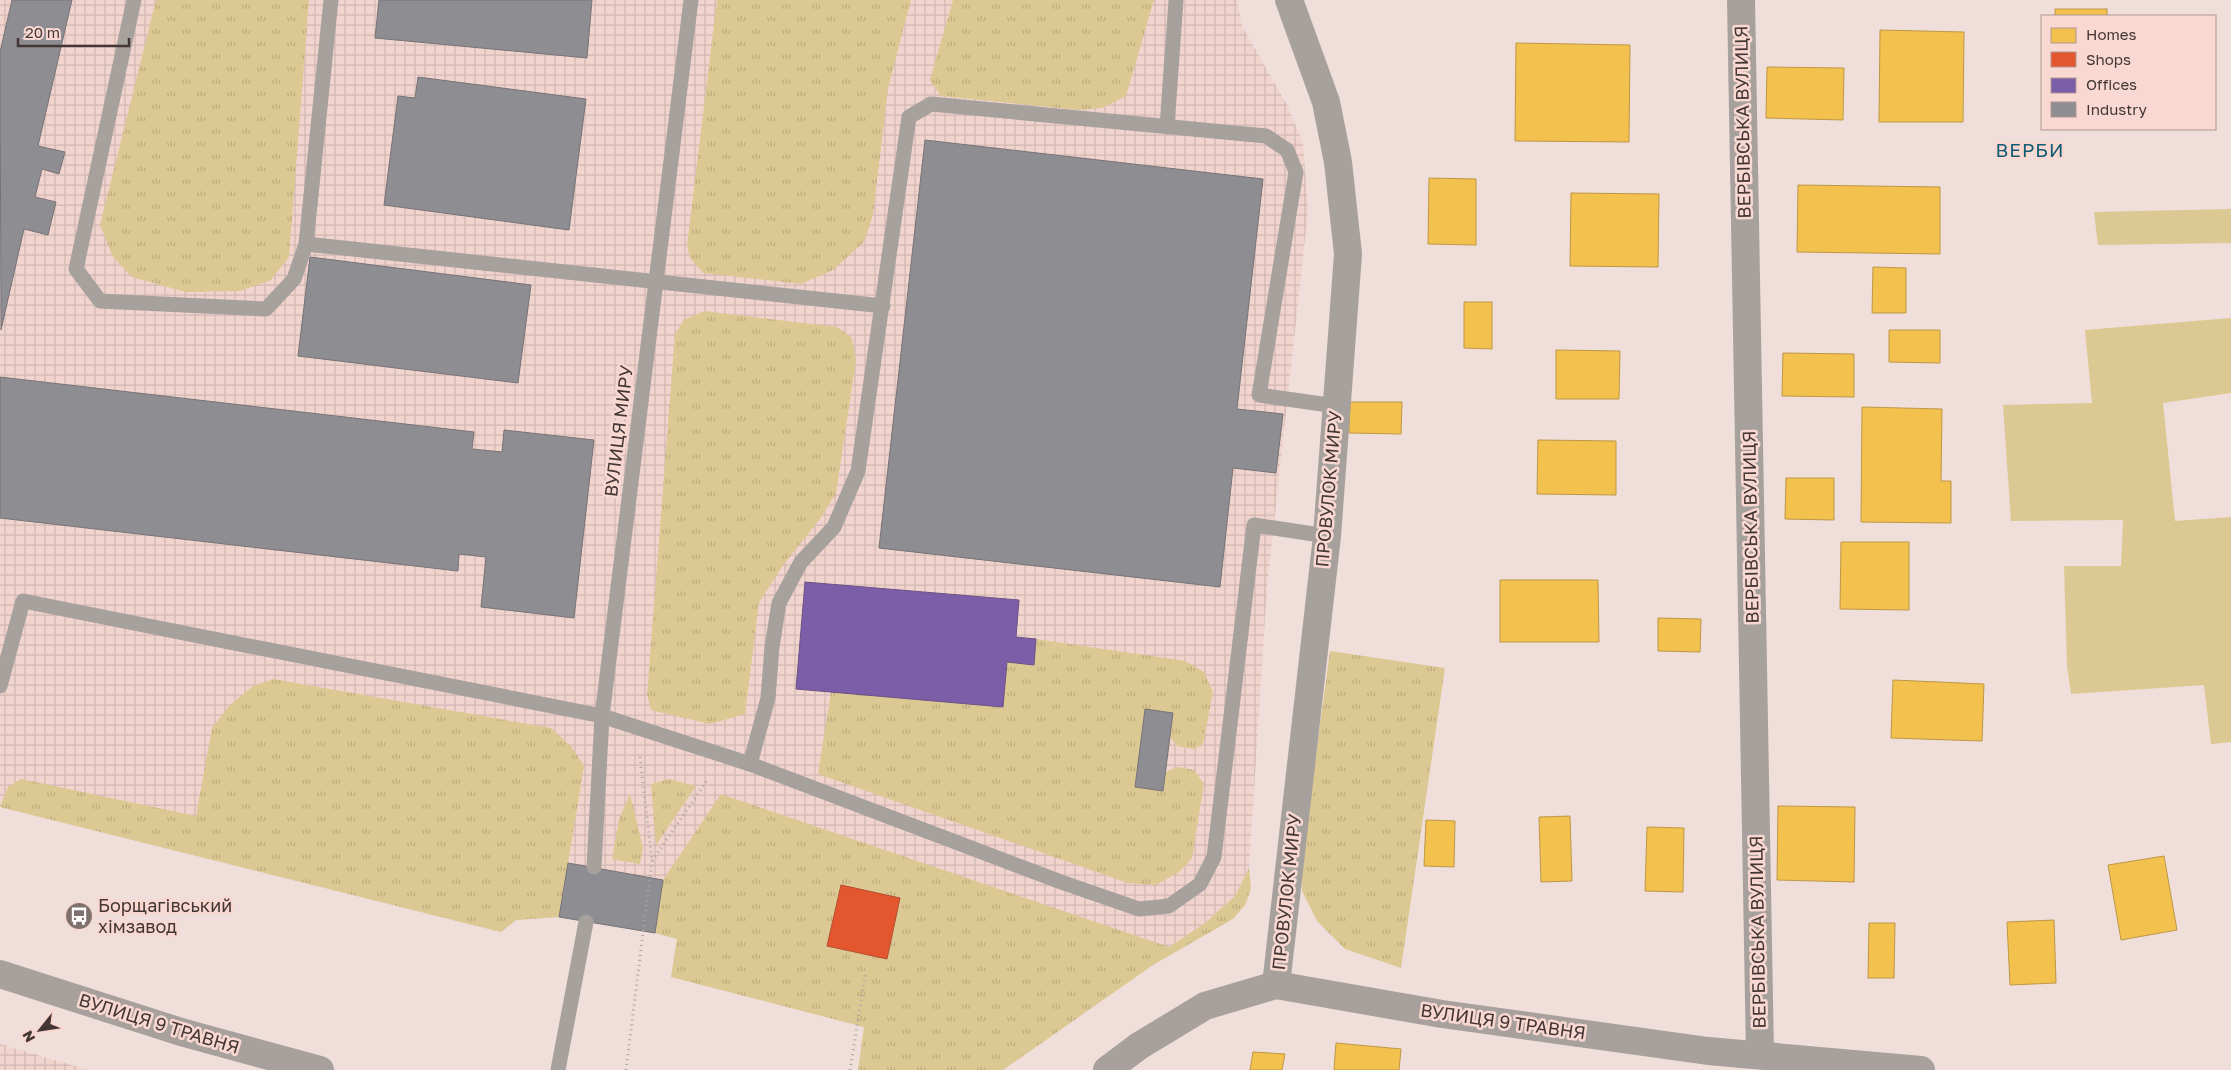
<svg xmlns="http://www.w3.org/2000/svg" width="2231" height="1070" font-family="'Golos Text',sans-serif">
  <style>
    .industrial { fill: url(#industrial-grid) }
    .grass { fill: url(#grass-tufts) }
    .green { fill: #dcc892 }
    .homes { fill: #f2c14e; stroke: #be9746 }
    .shops { fill: #e4572e; stroke: #b44d30 }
    .offices { fill: #7b5ea7; stroke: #6a5284 }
    .industry { fill: #8d8d92; stroke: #777376 }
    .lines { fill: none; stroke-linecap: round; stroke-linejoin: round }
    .path { stroke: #aca5a2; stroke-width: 3; stroke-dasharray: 1 4; stroke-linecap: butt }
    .service { stroke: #a7a19e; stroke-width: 15 }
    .minor { stroke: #a7a19e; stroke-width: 28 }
    .secondary { stroke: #a8a09c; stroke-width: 28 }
    .labels { text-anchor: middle; stroke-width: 5; stroke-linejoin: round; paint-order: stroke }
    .street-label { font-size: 18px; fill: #433634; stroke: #f8d8d1 }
    .poi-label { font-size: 18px; fill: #433634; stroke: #f8d8d1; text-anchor: start }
    .neighbourhood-label { font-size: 19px; letter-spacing: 1px; fill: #0d5b74; stroke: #f8d8d1 }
  </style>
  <defs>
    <pattern id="industrial-grid" width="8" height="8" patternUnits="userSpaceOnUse" patternTransform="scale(1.25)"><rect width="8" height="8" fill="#f2d4ce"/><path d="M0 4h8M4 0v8" fill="none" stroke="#d1b7b2"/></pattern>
    <pattern id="grass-tufts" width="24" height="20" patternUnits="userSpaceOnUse" patternTransform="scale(1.25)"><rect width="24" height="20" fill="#dcc892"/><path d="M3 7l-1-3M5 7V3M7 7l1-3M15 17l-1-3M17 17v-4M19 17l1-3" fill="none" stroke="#beac7e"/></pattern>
  </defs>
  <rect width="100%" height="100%" fill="#efdeda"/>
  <g class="industrial">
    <polygon points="0,0 1237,0 1242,26 1287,105 1303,143 1308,211 1267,587 1249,868 1235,896 1205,923 1022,1045 960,1051 671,977 677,939 655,933 559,917 516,920 501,932 0,807"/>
    <polygon points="0,1044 88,1070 0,1070"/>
  </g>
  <g class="grass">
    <polygon points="156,0 309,0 289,257 271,280 240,291 186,292 132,277 113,257 100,225"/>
    <polygon points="717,0 911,0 888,88 873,215 864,242 833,270 801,284 703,273 690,258 687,245"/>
    <polygon points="953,0 1154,0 1126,96 1102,108 1079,110 941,96 930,80"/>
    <polygon points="704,311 837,327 852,338 856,361 836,493 820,519 783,565 759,603 745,714 710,724 651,710 647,695 675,334 684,320"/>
    <polygon points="1036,639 1185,661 1204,672 1213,692 1203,744 1194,749 1177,746 1170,737 1173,713 1145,709 1135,787 1162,791 1165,772 1178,767 1194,770 1204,784 1192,858 1179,872 1156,885 1128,883 818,774 831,692 1003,707 1007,662 1034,665"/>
    <polygon points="1330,651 1445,668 1401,968 1345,949 1317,921 1302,891 1301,863"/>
    <polygon points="273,679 551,728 571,746 584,766 559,917 516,920 501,932 0,807 8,787 21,779 196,816 212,728 229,706 253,686"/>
    <polygon points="669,779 696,786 656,845 651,784"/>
    <polygon points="630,794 643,848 640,864 612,859 619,819"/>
    <polygon points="721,794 1169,947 1205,923 1235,896 1249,868 1251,889 1245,905 1233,919 1153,965 1003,1070 858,1070 864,1027 671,977 677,939 655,933 663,880"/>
  </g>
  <g class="green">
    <polygon points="2231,209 2231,243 2098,245 2094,212"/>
    <polygon points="2231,318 2231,393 2163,403 2175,521 2231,517 2231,742 2211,744 2204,685 2071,694 2067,666 2064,566 2121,566 2123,520 2011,521 2003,405 2092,403 2085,330"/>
  </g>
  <g class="homes">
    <rect x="2055" y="9" width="52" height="7"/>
    <polygon points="1880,30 1964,32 1963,122 1879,122"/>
    <polygon points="1516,43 1630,45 1629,142 1515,141"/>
    <polygon points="1767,67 1844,68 1843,120 1766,118"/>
    <polygon points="1429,178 1476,179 1476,245 1428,244"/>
    <polygon points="1798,185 1940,187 1940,254 1797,252"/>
    <polygon points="1571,193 1659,194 1658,267 1570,266"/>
    <polygon points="1873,267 1906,268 1906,313 1872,313"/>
    <polygon points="1464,302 1492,302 1492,349 1464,348"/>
    <polygon points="1889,330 1940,330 1940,363 1889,362"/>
    <polygon points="1556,350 1620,351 1619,399 1556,399"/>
    <polygon points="1783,353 1854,354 1854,397 1782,396"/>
    <polygon points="1350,402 1402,402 1401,434 1349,433"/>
    <polygon points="1862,407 1942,409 1941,481 1951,481 1951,523 1861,522"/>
    <polygon points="1538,440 1616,441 1616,495 1537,494"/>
    <polygon points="1786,478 1834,478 1834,520 1785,519"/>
    <polygon points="1841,542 1909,542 1909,610 1840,609"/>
    <polygon points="1500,580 1598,580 1599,642 1500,642"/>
    <polygon points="1658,618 1701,619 1700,652 1658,651"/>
    <polygon points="1893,680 1984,684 1982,741 1891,738"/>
    <polygon points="1778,806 1855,807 1854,882 1777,880"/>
    <polygon points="1570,816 1572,881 1541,882 1539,817"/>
    <polygon points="1426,820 1455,821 1454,867 1424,866"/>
    <polygon points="1647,827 1684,828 1683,892 1645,891"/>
    <polygon points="2164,856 2177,930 2121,940 2108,865"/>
    <polygon points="2054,920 2056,983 2010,985 2007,922"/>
    <polygon points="1869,923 1895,923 1894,978 1868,978"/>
    <polygon points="1336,1043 1401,1049 1399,1070 1334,1070"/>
    <polygon points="1253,1052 1285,1054 1282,1070 1250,1070"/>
  </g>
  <polygon class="shops" points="841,885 900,898 887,959 827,946"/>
  <polygon class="offices" points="805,582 1019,600 1016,637 1036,639 1034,665 1007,662 1003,707 796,689"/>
  <g class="industry">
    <polygon points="12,0 72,0 38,146 65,152 59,174 42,169 35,197 56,202 48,235 24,229 1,330 0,52"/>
    <polygon points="379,0 592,0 587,58 375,38"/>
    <polygon points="418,77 586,99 569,230 384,205 398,96 415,98"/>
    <polygon points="925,140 1263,179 1237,409 1283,414 1276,473 1233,468 1220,587 879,548"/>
    <polygon points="310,257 531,285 518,383 298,356"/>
    <polygon points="0,377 474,432 472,449 502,452 504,430 594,440 574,618 481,607 486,557 459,554 458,571 0,518"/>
    <polygon points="1145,709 1173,713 1163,791 1135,787"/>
    <polygon points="568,863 663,880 655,933 559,917"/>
  </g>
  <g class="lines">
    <g class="path">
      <polyline points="640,757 652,861 708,779"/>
      <polyline points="626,1070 652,861"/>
      <polyline points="850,1070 865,975"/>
    </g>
    <g class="service">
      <polyline points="134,0 76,269 100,301 266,309 294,279 306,244 331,0"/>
      <polyline points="1167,127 1176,0"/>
      <polyline points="306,244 883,306"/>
      <polyline points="0,686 23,601 602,716 750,764 1061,882 1139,909 1169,906 1200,884 1214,857 1254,525 1327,536"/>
      <polyline points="750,764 768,698 772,647 779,603 801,562 834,527 858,471 909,117 931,104 1266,136 1287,150 1296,172 1259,395 1336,406"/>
      <polyline points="594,867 602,716 691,0"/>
      <polyline points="558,1070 586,922"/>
    </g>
    <g class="minor">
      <polyline points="1741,0 1760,1055"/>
      <polyline points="1276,985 1327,536 1348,254 1338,162 1326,102 1289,0"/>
    </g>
    <g class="secondary">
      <polyline points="0,974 181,1032 320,1070"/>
      <polyline points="1107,1070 1139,1046 1205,1006 1276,985 1442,1014 1708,1051 1921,1070"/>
    </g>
  </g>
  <defs>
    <g id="bus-disc" transform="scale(1.4375)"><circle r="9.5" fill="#7f716e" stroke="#f8d8d1"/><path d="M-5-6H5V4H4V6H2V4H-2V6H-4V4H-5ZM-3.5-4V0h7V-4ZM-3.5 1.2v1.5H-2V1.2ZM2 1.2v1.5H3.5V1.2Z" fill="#fff"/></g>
  </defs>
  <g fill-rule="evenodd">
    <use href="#bus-disc" x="79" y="916"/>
  </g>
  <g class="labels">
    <g class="street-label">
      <text transform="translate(1743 122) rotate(-91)" y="6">ВЕРБІВСЬКА ВУЛИЦЯ</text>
      <text transform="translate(619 431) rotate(-83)" y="6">ВУЛИЦЯ МИРУ</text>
      <text transform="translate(1329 489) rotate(-85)" y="6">ПРОВУЛОК МИРУ</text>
      <text transform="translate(1751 527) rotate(-91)" y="6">ВЕРБІВСЬКА ВУЛИЦЯ</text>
      <text transform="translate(1287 892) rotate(-84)" y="6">ПРОВУЛОК МИРУ</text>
      <text transform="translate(1758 932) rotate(-91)" y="6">ВЕРБІВСЬКА ВУЛИЦЯ</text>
      <text transform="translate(1503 1022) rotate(8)" y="6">ВУЛИЦЯ 9 ТРАВНЯ</text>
      <text transform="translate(159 1024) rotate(17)" y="6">ВУЛИЦЯ 9 ТРАВНЯ</text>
    </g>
    <g class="poi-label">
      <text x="98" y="912">Борщагівський<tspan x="98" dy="21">хімзавод</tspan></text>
    </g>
    <g class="neighbourhood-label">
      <text x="2030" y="157">ВЕРБИ</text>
    </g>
  </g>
  <rect x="2041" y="15" width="175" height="115" fill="#f8d8d1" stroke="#b09792"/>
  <rect x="2051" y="28" width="25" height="15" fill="#f2c14e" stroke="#b09792"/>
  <text x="2086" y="40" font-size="15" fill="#433634">Homes</text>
  <rect x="2051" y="52" width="25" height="15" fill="#e4572e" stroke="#b09792"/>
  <text x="2086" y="65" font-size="15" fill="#433634">Shops</text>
  <rect x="2051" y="78" width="25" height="15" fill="#7b5ea7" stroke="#b09792"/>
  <text x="2086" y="90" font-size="15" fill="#433634">Offices</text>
  <rect x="2051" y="102" width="25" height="15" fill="#8d8d92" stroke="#b09792"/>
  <text x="2086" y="115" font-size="15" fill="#433634">Industry</text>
  <g transform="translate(40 1030) rotate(240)" stroke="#f8d8d1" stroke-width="4" paint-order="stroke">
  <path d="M0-4L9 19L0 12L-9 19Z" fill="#433634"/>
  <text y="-8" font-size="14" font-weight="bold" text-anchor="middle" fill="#433634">N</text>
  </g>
  <path d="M18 38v8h111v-8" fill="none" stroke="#433634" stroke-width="2.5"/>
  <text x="25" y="38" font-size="15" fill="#433634" stroke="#f8d8d1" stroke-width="4" paint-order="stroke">20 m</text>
</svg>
